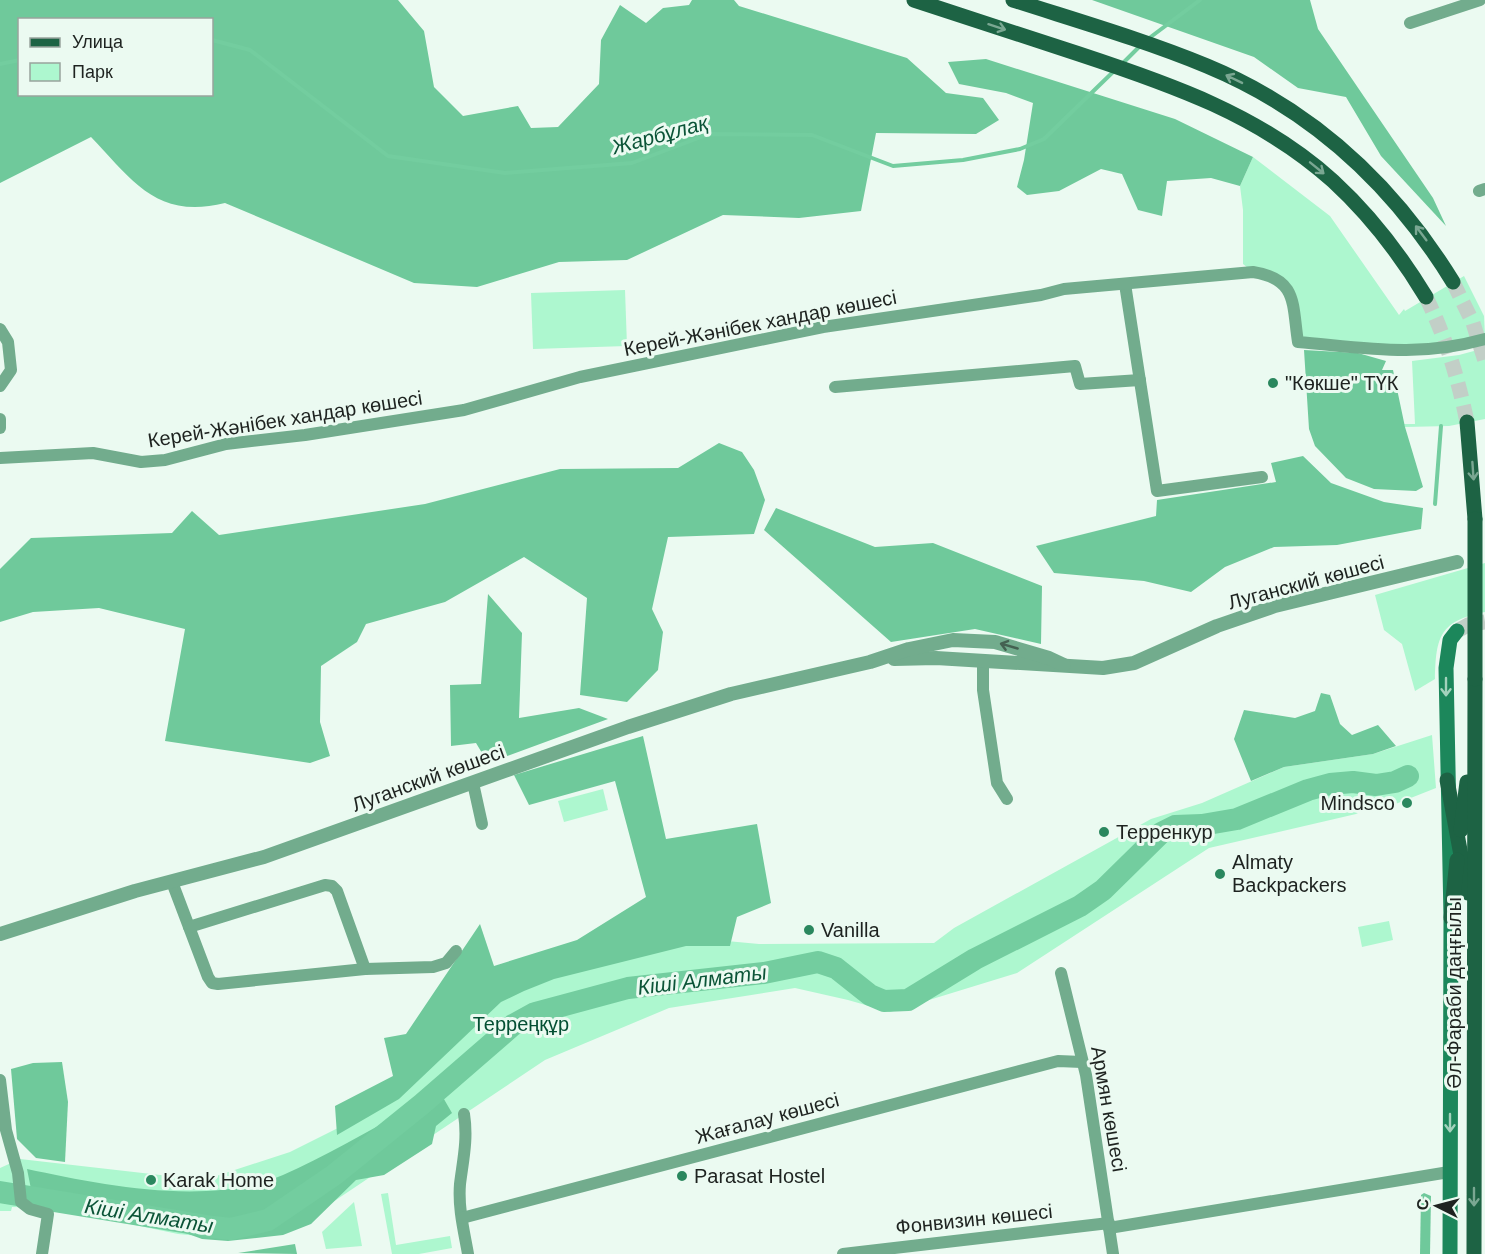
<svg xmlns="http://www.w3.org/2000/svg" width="1485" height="1254" font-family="Helvetica,sans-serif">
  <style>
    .green { fill: #adf7cf }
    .forest { fill: #6fc99b; fill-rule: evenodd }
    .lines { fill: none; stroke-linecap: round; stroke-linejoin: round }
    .stream { stroke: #73cd9f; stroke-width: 4 }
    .river { stroke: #73cd9f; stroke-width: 22 }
    .secondary-tunnel { stroke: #c2cfc7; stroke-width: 15; stroke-dasharray: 15 8; stroke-linecap: butt }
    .primary-tunnel { stroke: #c2cfc7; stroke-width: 15; stroke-dasharray: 15 8; stroke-linecap: butt }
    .minor { stroke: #72ac8d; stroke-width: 12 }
    .tertiary { stroke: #72ac8d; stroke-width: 14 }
    .secondary { stroke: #1c875b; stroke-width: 15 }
    .primary { stroke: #1d6344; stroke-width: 15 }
    .primary-bridge { stroke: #1d6344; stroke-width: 15 }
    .oneway { stroke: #7aa792 }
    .oneway2 { stroke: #446151 }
    .oneway3 { stroke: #a3d2bc }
    .poi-dot { fill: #2a875e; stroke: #ebfaf1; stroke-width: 2 }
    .labels { text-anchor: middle; stroke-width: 6; stroke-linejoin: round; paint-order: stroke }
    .street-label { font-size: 20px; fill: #1e2320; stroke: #ebfaf1 }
    .poi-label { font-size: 20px; fill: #1e2320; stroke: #ebfaf1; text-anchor: start }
    .park-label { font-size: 20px; fill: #034f33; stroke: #ebfaf1 }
    .water-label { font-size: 21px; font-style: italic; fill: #0b5437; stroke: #ebfaf1 }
  </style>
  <rect width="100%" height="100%" fill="#ebfaf1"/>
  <g class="green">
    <polygon points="1253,157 1330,216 1399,315 1404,309 1405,311 1464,276 1484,316 1485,337 1424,348 1298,342 1283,282 1253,272 1243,264 1243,210 1240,186"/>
    <polygon points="625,290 627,346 533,349 531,293"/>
    <polygon points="1485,348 1485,419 1449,426 1405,427 1404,424 1415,424 1412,361 1459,355"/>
    <path d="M1485 563V612C1440 621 1436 636 1435 679L1415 691 1402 644 1384 630 1375 595Z"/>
    <polygon points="1432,735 1436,788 1393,805 1372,806 1356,814 1209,848 1017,973 890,1012 848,1000 795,988 669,1008 545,1060 315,1214 232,1239 178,1234 54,1208 12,1207 11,1211 0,1211 0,1168 20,1159 204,1180 290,1152 354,1120 496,986 651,934 759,944 934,943 954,928 1151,819 1202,803 1284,767 1373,754"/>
    <polygon points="603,789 608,810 564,822 558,801"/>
    <polygon points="1389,921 1393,940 1362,947 1358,927"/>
    <polygon points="388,1193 396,1245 450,1236 452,1248 419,1254 392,1254 381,1194"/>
    <polygon points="354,1202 362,1246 326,1249 322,1232"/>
  </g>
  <g class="forest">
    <path d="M0 0H398L424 31 434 87 463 116 518 106 531 128 558 127 599 84 601 40 620 5 646 23 663 8 689 5 692 0H734L739 6 907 58 946 93 983 98 999 120 976 134 876 133 861 211 799 218 723 215 627 260 559 262 477 287 414 283 225 203C157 220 133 181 91 137L0 183ZM20 20H212V94H20Z"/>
    <polygon points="1092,0 1310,0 1318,29 1433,198 1446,226 1381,156 1346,97 1298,88 1254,57"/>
    <polygon points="986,59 1175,119 1253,157 1240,186 1211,178 1167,181 1162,216 1138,210 1122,174 1101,169 1059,191 1027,195 1017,187 1024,160 1033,103 1006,93 959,84 948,62"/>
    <polygon points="1304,350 1358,353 1386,361 1382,370 1393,370 1405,427 1423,487 1416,491 1374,489 1346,478 1315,446 1309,429"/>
    <polygon points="719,443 742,452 754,470 765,500 754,534 668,537 652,609 663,632 658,670 627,702 580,695 587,598 524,557 445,602 366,624 357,642 321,666 320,722 330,756 310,763 165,741 185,629 99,608 33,612 0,622 0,569 31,538 172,533 192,511 219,535 425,504 560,469 678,468"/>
    <polygon points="1303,456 1331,483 1384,502 1423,508 1421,529 1337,545 1274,547 1225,567 1191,592 1144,581 1054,573 1036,546 1156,516 1157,500 1276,482 1271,463"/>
    <polygon points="776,508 875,547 933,543 1042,586 1041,644 975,629 891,642 764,530"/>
    <polygon points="488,594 522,633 519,718 579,708 608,719 488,763 476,743 451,746 450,685 481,684"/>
    <polygon points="1321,693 1330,695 1340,724 1352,735 1378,725 1396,746 1373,754 1284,767 1251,781 1234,739 1244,710 1295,718 1315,711"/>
    <polygon points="643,736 666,839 757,824 771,903 737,917 730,946 686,946 554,979 524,991 501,1002 399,1099 337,1135 335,1106 393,1076 384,1038 406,1034 480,924 494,966 577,940 646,897 615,781 529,805 514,775"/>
    <polygon points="62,1062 68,1102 65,1162 36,1158 17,1139 11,1069 33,1063"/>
    <polygon points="441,1094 452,1113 436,1126 432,1144 384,1175 356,1180 311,1224 283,1235 228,1241 202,1239 161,1224 215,1232 241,1232 274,1226 341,1178"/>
    <path d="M404 1112 275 1207 263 1215 229 1222 31 1189 27 1169C103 1185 208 1207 283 1175 324 1157 364 1133 404 1112Z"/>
    <polygon points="1424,1193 1431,1196 1430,1254 1420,1254 1421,1195"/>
    <polygon points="295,1244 297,1254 238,1253"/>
  </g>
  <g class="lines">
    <g class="stream">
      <polyline points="1148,39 1200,0"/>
      <polyline points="212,40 250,50 388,156 505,173 632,163 709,134 812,135 893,166 963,160 1020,149 1044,139 1114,71"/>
      <polyline points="0,64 20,60"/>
      <polyline points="1122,64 1140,46"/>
      <polyline points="1435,504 1441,426"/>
    </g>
    <polyline class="river" points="0,1192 213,1227 231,1229 268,1220 334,1175 422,1104 513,1025 535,1013 628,988 764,973 818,962 836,968 870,995 884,1001 908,1000 975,959 1080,906 1103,890 1161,833 1175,826 1202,825 1237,819 1308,790 1330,784 1353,782 1376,785 1395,782 1408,776"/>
    <polyline class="secondary-tunnel" points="1457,631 1468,625 1485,622"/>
    <g class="primary-tunnel">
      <polyline points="1453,282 1473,323 1485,361"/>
      <path d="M1426 297C1446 338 1458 378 1467 422"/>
    </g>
    <g class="minor">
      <polyline points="1410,23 1480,0"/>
      <polyline points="1479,191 1485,189"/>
      <polyline points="1125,284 1157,491 1262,477"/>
      <polyline points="0,329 8,342 11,370 0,386"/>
      <polyline points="835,387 1075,366 1080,384 1140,380"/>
      <polyline points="0,419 0,428"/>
      <path d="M0 458 93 453 141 462 165 460 226 444 305 435 464 410 580 377 823 327 1041 295 1064 289 1253 272C1298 279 1292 304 1298 342 1367 348 1417 358 1485 339"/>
      <polyline points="983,660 983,690 997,783 1007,799"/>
      <polyline points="473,783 482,824"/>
      <polyline points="172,882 208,977 212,983 218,984 365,969 433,967 446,963 456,951"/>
      <polyline points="189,927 325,885 332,886 337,891 365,969"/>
      <polyline points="1061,973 1086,1075 1113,1254"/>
      <polyline points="0,1080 6,1130 18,1173 21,1202 30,1209 48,1214 42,1254"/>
      <path d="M464 1114C468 1139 463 1160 460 1184 458 1208 464 1231 468 1254"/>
      <polyline points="462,1218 1058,1061 1082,1062"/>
      <polyline points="1109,1228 1449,1172"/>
      <polyline points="843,1254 1109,1223"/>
    </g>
    <g class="tertiary">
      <polyline points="894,659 936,658 1103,668 1134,663 1217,626 1275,606 1457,562"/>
      <polyline points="0,934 135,891 264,857 628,727 731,694 870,662 909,649 953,640 995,642 1049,658 1064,665"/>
    </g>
    <polyline class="secondary" points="1450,1254 1451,918 1446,668 1450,640 1457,631"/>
    <g class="primary">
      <path d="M914 0C969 18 1024 36 1079 54 1170 84 1260 115 1333 181 1370 215 1400 254 1426 297"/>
      <path d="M1013 0C1078 21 1144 40 1207 66 1313 110 1394 186 1453 282"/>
      <polyline points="1467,422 1475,519"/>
      <polyline points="1447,780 1468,893"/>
      <polyline points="1461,830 1467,782"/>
      <polyline points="1451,918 1457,860"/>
      <polyline points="1474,1254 1475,679"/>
    </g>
    <polyline class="primary-bridge" points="1475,679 1475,519"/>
  </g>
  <defs><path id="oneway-shaft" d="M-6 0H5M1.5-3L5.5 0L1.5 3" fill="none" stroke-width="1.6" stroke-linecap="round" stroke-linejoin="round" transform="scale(1.5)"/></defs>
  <g class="oneway">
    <use href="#oneway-shaft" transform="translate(997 27) rotate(18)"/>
    <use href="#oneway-shaft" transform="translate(1234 79) rotate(-154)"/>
    <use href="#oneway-shaft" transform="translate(1317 168) rotate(39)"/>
    <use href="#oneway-shaft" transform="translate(1421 233) rotate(-127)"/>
    <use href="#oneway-shaft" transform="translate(1473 471) rotate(86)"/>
    <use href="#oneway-shaft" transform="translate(1474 1197) rotate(90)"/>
  </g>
  <use class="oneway2" href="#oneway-shaft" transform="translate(1009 646) rotate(-164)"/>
  <g class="oneway3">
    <use href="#oneway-shaft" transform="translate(1446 687) rotate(90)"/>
    <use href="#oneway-shaft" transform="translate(1450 1123) rotate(90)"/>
  </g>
  <g class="poi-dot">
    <circle cx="1273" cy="383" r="6"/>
    <circle cx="1407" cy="803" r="6"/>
    <circle cx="1104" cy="832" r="6"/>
    <circle cx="1220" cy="874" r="6"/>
    <circle cx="809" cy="930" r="6"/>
    <circle cx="682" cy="1176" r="6"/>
    <circle cx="151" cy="1180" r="6"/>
  </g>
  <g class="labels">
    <g class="street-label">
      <text transform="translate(760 323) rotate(-11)" y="7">Керей-Жәнібек хандар көшесі</text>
      <text transform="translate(285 419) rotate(-9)" y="7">Керей-Жәнібек хандар көшесі</text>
      <text transform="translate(1306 582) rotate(-15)" y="7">Луганский көшесі</text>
      <text transform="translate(428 778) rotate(-20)" y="7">Луганский көшесі</text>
      <text transform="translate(1454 993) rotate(-90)" y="7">Әл-Фараби даңғылы</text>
      <text transform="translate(1109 1109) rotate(80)" y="7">Армян көшесі</text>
      <text transform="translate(767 1118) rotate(-15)" y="7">Жағалау көшесі</text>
      <text transform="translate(974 1219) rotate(-6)" y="7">Фонвизин көшесі</text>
    </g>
    <g class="poi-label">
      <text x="1285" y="390">"Көкше" ТҮК</text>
      <text x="1395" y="810" text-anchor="end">Mindsco</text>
      <text x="1116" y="839">Терренкур</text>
      <text x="1232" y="869">Almaty<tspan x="1232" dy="23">Backpackers</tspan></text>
      <text x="821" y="937">Vanilla</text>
      <text x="694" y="1183">Parasat Hostel</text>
      <text x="163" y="1187">Karak Home</text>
    </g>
    <g class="park-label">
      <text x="521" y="1031">Терреңқұр</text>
    </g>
    <g class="water-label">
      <text transform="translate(660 135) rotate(-15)" y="7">Жарбұлақ</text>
      <text transform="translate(702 980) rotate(-7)" y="7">Кіші Алматы</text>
      <text transform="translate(149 1216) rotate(9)" y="7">Кіші Алматы</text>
    </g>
  </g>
  <rect x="18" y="18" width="195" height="78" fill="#ebfaf1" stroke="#99a49d" stroke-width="1.5"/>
  <rect x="30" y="38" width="30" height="9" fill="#1d6344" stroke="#99a49d" stroke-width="1.5"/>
  <text x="72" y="48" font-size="18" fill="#1e2320">Улица</text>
  <rect x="30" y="63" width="30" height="18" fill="#adf7cf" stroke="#99a49d" stroke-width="1.5"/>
  <text x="72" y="78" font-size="18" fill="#1e2320">Парк</text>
  <g transform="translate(1437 1206) rotate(276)" stroke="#ebfaf1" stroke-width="4.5" paint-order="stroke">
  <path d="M0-4.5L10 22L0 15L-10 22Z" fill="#1e2320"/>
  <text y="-9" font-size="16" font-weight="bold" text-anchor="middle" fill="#1e2320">С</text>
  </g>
</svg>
